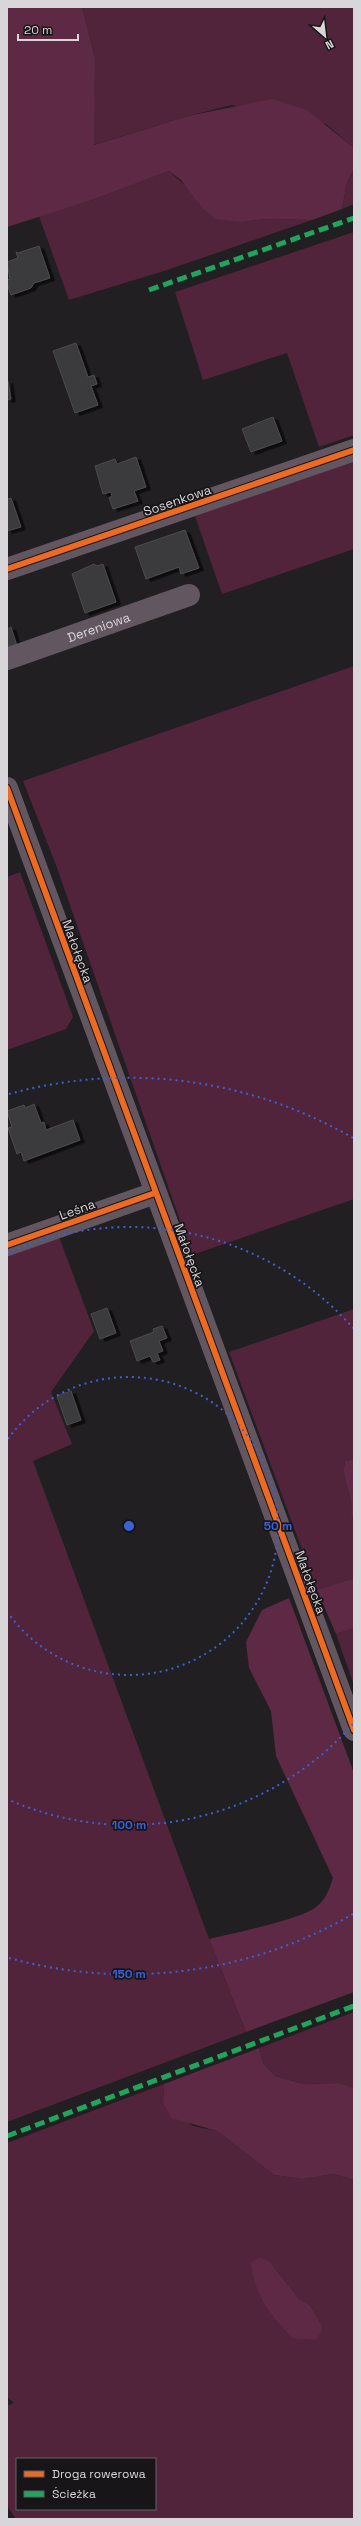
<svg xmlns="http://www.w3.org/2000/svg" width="361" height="2526" font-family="'Space Grotesk',sans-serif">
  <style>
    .green { fill: #51243c; fill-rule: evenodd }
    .forest { fill: #5e2944 }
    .building { fill: #3b3a3c; stroke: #4c4b4d; filter: url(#shadow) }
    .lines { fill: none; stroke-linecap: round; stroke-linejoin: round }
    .minor { stroke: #625661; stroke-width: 22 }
    .quiet { stroke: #20a55d; stroke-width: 5; stroke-dasharray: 10 5; stroke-linecap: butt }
    .cycleway-casing { stroke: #181519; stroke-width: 8 }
    .cycleway { stroke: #ed6a23; stroke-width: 6 }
    .ring { fill: none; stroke: #3962d8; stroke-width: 2; stroke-dasharray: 2 4 }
    .labels { text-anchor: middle; stroke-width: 3.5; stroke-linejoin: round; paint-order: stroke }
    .street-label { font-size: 13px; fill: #d8d6d9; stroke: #181519 }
    .centre { fill: #3962d8; stroke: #181519; stroke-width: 2 }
    .ring-label { font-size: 12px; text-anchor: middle; font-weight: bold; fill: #3962d8; stroke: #181519; stroke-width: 3.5; stroke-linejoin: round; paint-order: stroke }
  </style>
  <defs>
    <filter id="shadow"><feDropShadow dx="4.5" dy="2.5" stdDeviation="0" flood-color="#0009"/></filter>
  </defs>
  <rect width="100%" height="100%" fill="#211f22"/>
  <g class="green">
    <polygon points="82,7 354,7 354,148 326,124 232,105 188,116 93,145 95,58"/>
    <polygon points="354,169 354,204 342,209 347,182"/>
    <polygon points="169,171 188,188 242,222 267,219 312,220 167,270 69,300 39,216 92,200"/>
    <polygon points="354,232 354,435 319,447 287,353 203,380 175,292"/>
    <polygon points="354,460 354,549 222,594 195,516"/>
    <polygon points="354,666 354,1199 192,1255 56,865 23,781"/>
    <polygon points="20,872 73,1017 66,1029 7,1050 7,877"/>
    <polygon points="58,1234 94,1331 51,1392 72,1444 33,1461 209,1939 246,2032 7,2122 7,1253"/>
    <path d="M354 1309V1459L345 1461C340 1481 355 1496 351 1514L354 1515V1578L317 1590 229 1352Z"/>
    <polygon points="354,1628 354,1685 336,1634"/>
    <polygon points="354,2012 354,2088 339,2083 303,2084 275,2076 263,2063 259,2048"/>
    <path d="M164 2084 163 2103 193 2126 217 2131 274 2175 303 2179 333 2174 354 2180V2519H16L7 2506V2406L14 2403 7 2397V2143ZM261 2257 270 2262 299 2299 310 2305 321 2324V2331ZM17 2459H155V2509H17Z"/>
  </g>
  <g class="forest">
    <polygon points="7,7 82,7 95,58 94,145 188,116 272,99 307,110 354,148 354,169 347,182 342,209 312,220 267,219 242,222 216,219 203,209 181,180 169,171 92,200 7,227"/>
    <path d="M354 1459V1515H351C355 1496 340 1481 345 1461Z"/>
    <polygon points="354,1578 354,1628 336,1634 317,1590"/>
    <path d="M289 1598 354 1773V1992L246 2032 209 1939C231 1934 302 1919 316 1907 326 1899 329 1890 333 1878L276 1756 271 1711 249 1668 246 1642 262 1610Z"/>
    <polygon points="259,2048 263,2063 275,2076 303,2084 339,2083 354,2088 354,2180 333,2174 303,2179 274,2175 217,2131 172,2118 163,2103 164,2084"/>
    <path d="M261 2257 270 2262 299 2299 310 2305 321 2324V2331L317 2340 292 2338C270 2314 254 2295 251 2262Z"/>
  </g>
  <g class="building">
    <polygon points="39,246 50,278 34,283 31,288 11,295 7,284 7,280 10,279 7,262 18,258 16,252 18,253"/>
    <polygon points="76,343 88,377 94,375 97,384 91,386 98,405 75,413 53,351"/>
    <polygon points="8,381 11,399 7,400 7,381"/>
    <polygon points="273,417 282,441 251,452 242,429"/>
    <polygon points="136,457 146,487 134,491 138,501 113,509 109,498 112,496 111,492 103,494 95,466 115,459 117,464"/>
    <polygon points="11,498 21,527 7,531 7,499"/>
    <polygon points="185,530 199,568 181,574 179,567 146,579 135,547"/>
    <polygon points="94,564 97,566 103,564 116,602 85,613 72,574"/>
    <polygon points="11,627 17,646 7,649 7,629"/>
    <polygon points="34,1104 41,1123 44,1122 46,1130 73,1120 80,1140 24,1161 21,1152 17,1154 8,1128 12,1127 7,1111 24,1105 25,1108"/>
    <polygon points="107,1308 116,1333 100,1339 91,1314"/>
    <polygon points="162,1326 167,1338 159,1341 163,1351 157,1353 160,1360 153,1362 150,1356 137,1361 130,1341 154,1332 153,1329"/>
    <polygon points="71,1391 81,1420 67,1425 57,1396"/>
  </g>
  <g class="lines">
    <g class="minor">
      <polyline points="7,569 354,450"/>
      <path id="s1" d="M7 659 189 595"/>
      <polyline points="7,788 354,1730"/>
      <polyline points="7,1245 155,1193"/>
    </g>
    <g class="quiet">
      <polyline points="149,290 354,218"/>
      <polyline points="7,2136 354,2006"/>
    </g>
    <g class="cycleway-casing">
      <g id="cycleway">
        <polyline points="7,569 354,450"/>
        <polyline points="7,788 354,1730"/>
        <polyline points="7,1245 155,1193"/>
      </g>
    </g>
    <use href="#cycleway" class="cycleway"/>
  </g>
  <g class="ring">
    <path d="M8 1439A149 149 0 1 1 8 1613"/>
    <path d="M353 1724A299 299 0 0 1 7 1799M7 1253A299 299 0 0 1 353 1328"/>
    <path d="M353 1914A448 448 0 0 1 9 1958M9 1094A448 448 0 0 1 353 1138"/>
  </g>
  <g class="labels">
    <g class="street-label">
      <text transform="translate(177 500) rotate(-19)" y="5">Sosenkowa</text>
      <text dy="5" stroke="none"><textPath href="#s1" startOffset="97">Dereniowa</textPath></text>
      <text transform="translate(78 951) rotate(70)" y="5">Małołęcka</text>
      <text transform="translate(77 1209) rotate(-20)" y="5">Leśna</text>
      <text transform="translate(190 1255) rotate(70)" y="5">Małołęcka</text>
      <text transform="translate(311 1582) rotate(70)" y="5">Małołęcka</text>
    </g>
  </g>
  <circle cx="129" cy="1526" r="6" class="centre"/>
  <g class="ring-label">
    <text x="278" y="1530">50 m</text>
    <text x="129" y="1829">100 m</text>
    <text x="129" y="1978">150 m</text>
  </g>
  <rect width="361" height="2526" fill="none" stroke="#d8d6d9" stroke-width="16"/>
  <rect x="16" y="2458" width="140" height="52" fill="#181519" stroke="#656266"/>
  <rect x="24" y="2471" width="20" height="6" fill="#ed6a23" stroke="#656266"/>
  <text x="52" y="2478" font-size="12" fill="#d8d6d9">Droga rowerowa</text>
  <rect x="24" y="2491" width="20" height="6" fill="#20a55d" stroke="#656266"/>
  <text x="52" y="2498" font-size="12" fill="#d8d6d9">Ścieżka</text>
  <g transform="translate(325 36) rotate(152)" stroke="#181519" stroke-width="3" paint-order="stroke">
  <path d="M0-3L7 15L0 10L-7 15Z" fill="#d8d6d9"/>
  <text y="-6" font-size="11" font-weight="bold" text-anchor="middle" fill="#d8d6d9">N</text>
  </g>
  <path d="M18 34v6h60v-6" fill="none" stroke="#d8d6d9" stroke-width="2"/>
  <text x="24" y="34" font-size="12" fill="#d8d6d9" stroke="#181519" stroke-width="3" paint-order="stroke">20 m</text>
</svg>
